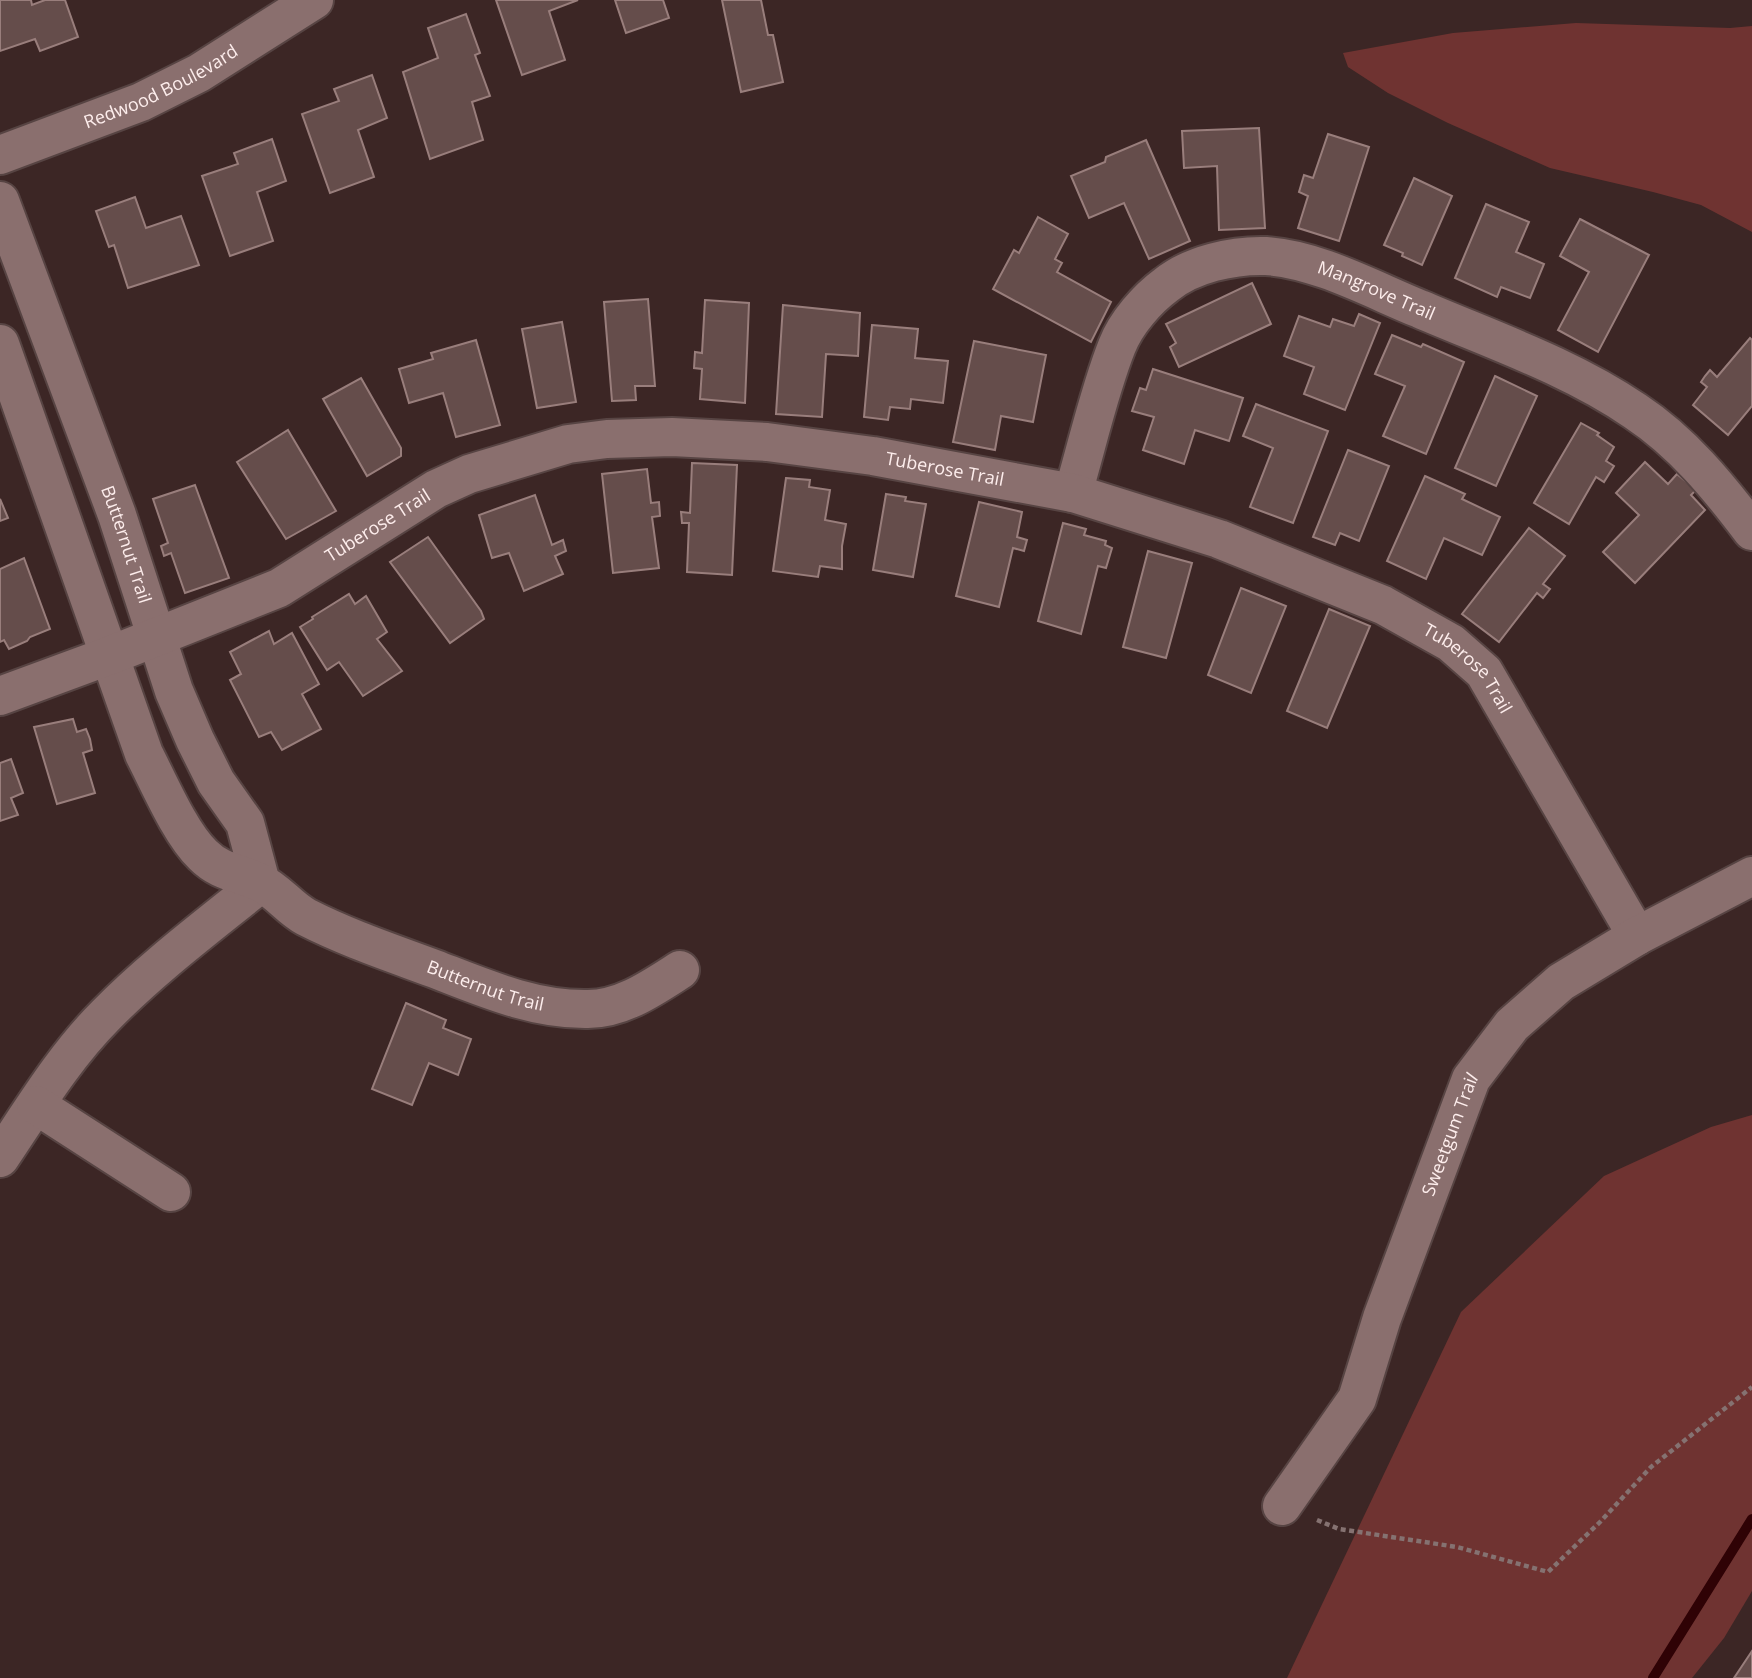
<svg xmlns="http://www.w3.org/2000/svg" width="1752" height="1678" font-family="'Open Sans',sans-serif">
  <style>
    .green { fill: #6f3331 }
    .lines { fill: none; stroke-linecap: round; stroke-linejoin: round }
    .stream { stroke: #2f0205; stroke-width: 10 }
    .building { fill: #654d4b; stroke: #997e7c; stroke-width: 2 }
    .minor-casing { stroke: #574443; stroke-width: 42 }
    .path { stroke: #857271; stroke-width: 4.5; stroke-dasharray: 5 3.5; stroke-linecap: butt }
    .minor { stroke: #8a6f6e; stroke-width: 38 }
    .labels { text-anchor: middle; stroke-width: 5; stroke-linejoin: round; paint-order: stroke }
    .street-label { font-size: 18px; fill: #fdedec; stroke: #321d1b }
  </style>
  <rect width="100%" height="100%" fill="#3c2625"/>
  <g class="green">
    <polygon points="1576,23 1730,28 1752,26 1752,232 1701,205 1653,192 1550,168 1448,123 1388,93 1348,67 1343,53 1453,33"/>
    <polygon points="1752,1115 1752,1591 1724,1638 1692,1678 1287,1678 1461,1312 1604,1176 1711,1127"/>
  </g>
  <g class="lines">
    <polyline class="stream" points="1653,1678 1752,1519"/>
  </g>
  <g class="building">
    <polygon points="0,0 31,0 32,5 45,0 65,0 78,37 40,51 35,39 0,51"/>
    <polygon points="496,0 578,0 549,11 565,60 522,75"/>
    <polygon points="615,0 663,0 669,18 626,33"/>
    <polygon points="722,0 761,0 768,35 773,35 783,82 741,92"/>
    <polygon points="466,14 480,53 475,55 490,96 472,102 483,140 430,159 403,72 438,58 428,28"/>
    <polygon points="372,75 387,118 358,130 374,177 330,193 302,114 339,101 334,89"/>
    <polygon points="1259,128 1265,228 1219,230 1217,166 1184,168 1182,131"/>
    <polygon points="1328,134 1369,147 1339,241 1298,228 1308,196 1299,192 1304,175 1313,178"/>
    <polygon points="272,139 286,181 257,192 273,241 230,256 202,176 238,164 234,153"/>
    <polygon points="1146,140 1190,241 1149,259 1124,203 1089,218 1071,176 1105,162 1106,157"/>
    <polygon points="1414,178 1452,196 1422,265 1402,256 1403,253 1384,245"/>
    <polygon points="135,197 146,228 181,216 199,265 128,288 114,245 109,247 96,211"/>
    <polygon points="1486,204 1529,222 1516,252 1544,264 1530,298 1501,287 1497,297 1455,278"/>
    <polygon points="1038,217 1068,234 1055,259 1062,263 1057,272 1111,302 1091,342 993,289 1014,250 1019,253"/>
    <polygon points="1580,219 1649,255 1598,352 1558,330 1589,272 1560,256"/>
    <polygon points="1252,283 1271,324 1179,367 1170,347 1176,343 1166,324"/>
    <polygon points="648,299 655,386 635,386 636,400 612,401 604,302"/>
    <polygon points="705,300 749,303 745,403 700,399 702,369 694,368 695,352 702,353"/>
    <polygon points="783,305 860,313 858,356 826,354 822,417 776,414"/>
    <polygon points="1359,314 1380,323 1345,410 1304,394 1314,367 1284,356 1299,316 1330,327 1333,319 1354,326"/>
    <polygon points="562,322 576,402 537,408 522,329"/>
    <polygon points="872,325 918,329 915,358 948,361 943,403 911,399 910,409 890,407 888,420 864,417"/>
    <polygon points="1392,335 1421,347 1423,344 1464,362 1426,454 1383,436 1405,386 1375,374"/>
    <polygon points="1750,338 1752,340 1752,406 1728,435 1693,405 1707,387 1701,382 1705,376 1710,370 1717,377"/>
    <polygon points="476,340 500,425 456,437 443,393 409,403 399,369 433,359 431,353"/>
    <polygon points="974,341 1046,355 1033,422 1001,416 995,450 953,442"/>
    <polygon points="1153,369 1243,398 1229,441 1195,430 1184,464 1143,450 1154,417 1132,411 1140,388 1146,390"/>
    <polygon points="1495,376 1537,396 1496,486 1455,468"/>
    <polygon points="361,378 401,448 401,456 367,476 323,399"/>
    <polygon points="1256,404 1328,431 1293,523 1250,507 1273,448 1243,436"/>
    <polygon points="1581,423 1599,433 1597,435 1614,447 1606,461 1614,466 1604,482 1596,477 1569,524 1534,503"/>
    <polygon points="288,430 336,511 286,539 237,462"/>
    <polygon points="1348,450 1389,466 1359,541 1340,533 1335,545 1313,537"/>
    <polygon points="1645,462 1668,484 1677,474 1696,490 1691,495 1705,510 1635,583 1603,552 1639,515 1616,493"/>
    <polygon points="692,463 737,465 732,575 687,572 689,523 682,523 681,512 690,513"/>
    <polygon points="647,469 651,503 659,502 660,516 652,517 659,568 613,573 602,474"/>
    <polygon points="1425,476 1465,494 1462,499 1500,517 1482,555 1444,538 1426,579 1387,561"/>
    <polygon points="786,478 810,480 809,487 830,490 825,520 846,524 842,546 842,569 820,566 818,577 773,571"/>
    <polygon points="195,485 229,578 185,593 171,553 164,556 161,546 168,543 153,499"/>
    <polygon points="886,494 906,497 905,501 926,504 913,577 873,570"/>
    <polygon points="535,495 552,545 563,540 566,551 555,556 563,574 524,591 509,553 492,558 479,515"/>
    <polygon points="0,499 8,518 0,521"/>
    <polygon points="979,502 1022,512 1017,537 1027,540 1024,551 1013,548 999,607 956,596"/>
    <polygon points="1063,523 1086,529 1084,535 1106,541 1105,545 1112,548 1106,568 1098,566 1081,634 1038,621"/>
    <polygon points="1529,528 1565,556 1543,584 1550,589 1543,598 1537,593 1499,642 1462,614"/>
    <polygon points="428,537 481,611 484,619 450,643 390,562"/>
    <polygon points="1148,551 1192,563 1166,658 1123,647"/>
    <polygon points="24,558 50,629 30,637 27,641 9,649 4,640 0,642 0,569"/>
    <polygon points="1241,588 1286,606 1251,693 1208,675"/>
    <polygon points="349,594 355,604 366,596 387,632 377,639 402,671 363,696 339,662 327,670 300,627 313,619 312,617"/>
    <polygon points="1329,609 1370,626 1327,728 1287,711"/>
    <polygon points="269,631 274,644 292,633 319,684 302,694 321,729 282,750 271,732 259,737 230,680 241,674 230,652"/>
    <polygon points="73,719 77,732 86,729 90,739 92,750 83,753 95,793 57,804 34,727"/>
    <polygon points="11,759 23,793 11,798 18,815 0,821 0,763"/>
    <polygon points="406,1003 446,1020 443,1028 471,1039 458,1075 429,1063 412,1105 372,1089"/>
    <polygon points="1752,1651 1752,1678 1734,1678"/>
  </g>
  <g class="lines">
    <g class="minor-casing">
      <g id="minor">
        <path id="s1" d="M0 155 141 102 199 73 314 0"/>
        <path id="s2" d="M0 201 117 515 174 691 195 740 216 782 245 823 261 883C208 926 153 967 106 1015 64 1057 33 1109 0 1158"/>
        <path id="s3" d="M0 344 144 754C159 783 180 833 203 855 221 873 238 872 259 882 277 890 289 908 306 917 347 938 392 953 435 969 484 988 534 1010 588 1009 622 1009 652 988 680 970"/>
        <path id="s4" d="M1073 493C1087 446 1099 391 1117 346 1126 323 1147 299 1166 285 1192 264 1233 255 1266 256 1317 259 1373 290 1420 309 1492 340 1569 366 1635 411 1682 442 1718 486 1752 531"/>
        <path id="s5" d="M0 696 111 655 279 588 436 489 469 474 568 444 607 439 672 437 767 442 873 456 1073 493 1219 539 1383 605 1451 643 1484 672 1637 936"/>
        <polyline points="36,1105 171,1192"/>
        <path id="s6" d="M1282 1506 1357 1399 1382 1318 1471 1079 1512 1025 1561 982 1637 936 1752 876"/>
      </g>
    </g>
    <polyline class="path" points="1317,1520 1339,1529 1457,1547 1548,1572 1600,1522 1651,1467 1752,1387"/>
    <use href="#minor" class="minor"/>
  </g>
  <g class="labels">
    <g class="street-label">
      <text dy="6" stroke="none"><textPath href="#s1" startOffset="175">Redwood Boulevard</textPath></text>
      <text dy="6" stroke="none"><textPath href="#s4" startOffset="455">Mangrove Trail</textPath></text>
      <text dy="6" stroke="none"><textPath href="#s5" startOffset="1004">Tuberose Trail</textPath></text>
      <text dy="6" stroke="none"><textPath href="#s5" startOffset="416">Tuberose Trail</textPath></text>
      <text dy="6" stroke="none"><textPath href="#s2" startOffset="366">Butternut Trail</textPath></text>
      <text dy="6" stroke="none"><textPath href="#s5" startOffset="1572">Tuberose Trail</textPath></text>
      <text dy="6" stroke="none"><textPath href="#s3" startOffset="866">Butternut Trail</textPath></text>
      <text dy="6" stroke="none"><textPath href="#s6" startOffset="411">Sweetgum Trail</textPath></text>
    </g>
  </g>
</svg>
